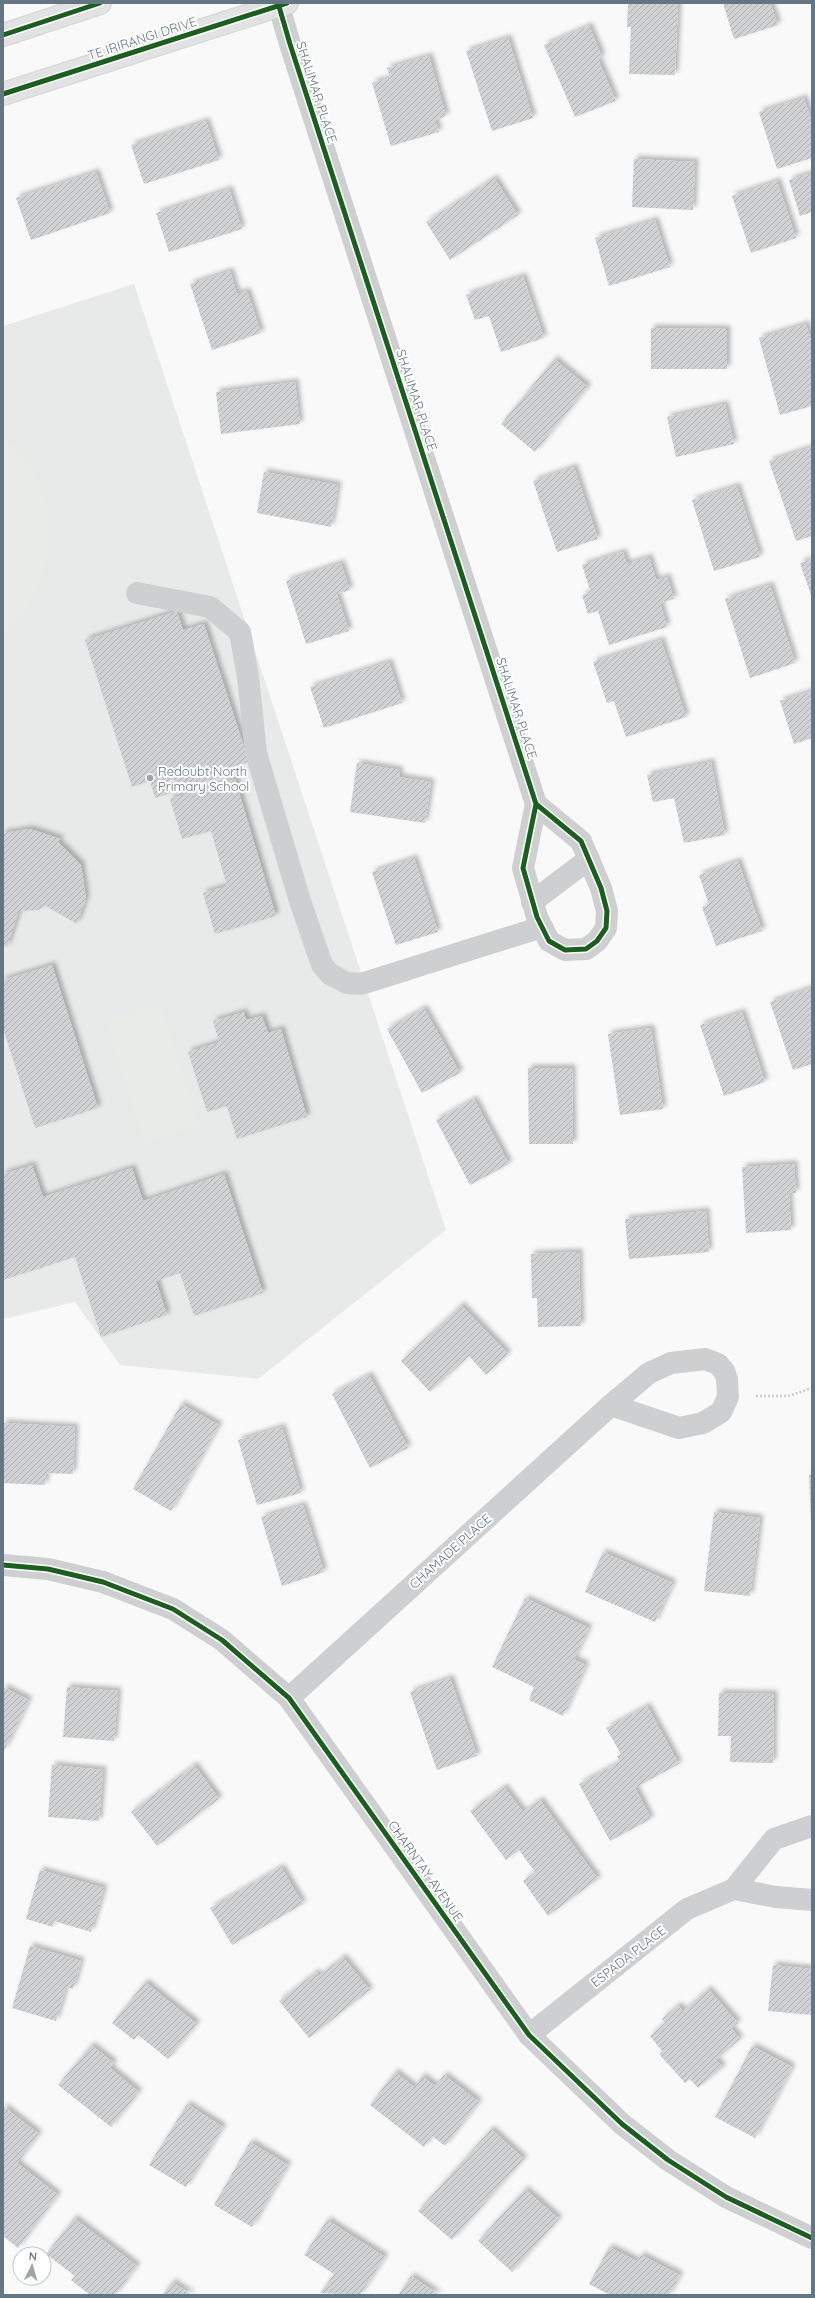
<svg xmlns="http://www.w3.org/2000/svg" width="815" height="2298" font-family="Quicksand,sans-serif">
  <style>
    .built { fill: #e8e9e9 }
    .garden { fill: #e8ebe6 }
    .building { fill: url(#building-hatch); filter: url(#shadow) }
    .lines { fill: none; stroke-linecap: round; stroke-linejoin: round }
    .major-casing { stroke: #d5d6d7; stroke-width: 24 }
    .path { stroke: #cbcccd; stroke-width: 2.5; stroke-dasharray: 2 2; stroke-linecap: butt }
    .minor { stroke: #cecfd0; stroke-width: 22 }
    .major { stroke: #e1e2e2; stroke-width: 22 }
    .cycleway-casing { stroke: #fff; stroke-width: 8 }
    .cycleway { stroke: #1b5e20; stroke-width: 5 }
    .poi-dot { fill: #99a4ac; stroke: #fff; stroke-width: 1.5 }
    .labels { text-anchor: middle; stroke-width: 4; stroke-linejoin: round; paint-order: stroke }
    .street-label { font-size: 13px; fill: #657683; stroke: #fff }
    .poi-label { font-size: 13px; fill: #657683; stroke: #fff; text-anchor: start }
  </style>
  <defs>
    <pattern id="building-hatch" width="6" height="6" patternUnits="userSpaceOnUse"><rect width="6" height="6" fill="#d0d2d3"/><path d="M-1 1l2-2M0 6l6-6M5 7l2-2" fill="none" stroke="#acafb1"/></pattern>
    <filter id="shadow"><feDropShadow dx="3.5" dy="-3.5" stdDeviation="2" flood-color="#0004"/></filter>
  </defs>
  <rect width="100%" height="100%" fill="#f9f9f9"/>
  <polygon class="built" points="134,284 446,1230 258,1379 120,1365 75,1302 3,1319 3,326"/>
  <g class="garden">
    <path d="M3 434C15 446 27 459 35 475 65 532 45 594 3 638Z"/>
    <polygon points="161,1005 199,1125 144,1143 106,1022"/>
  </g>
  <g class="building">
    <polygon points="628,3 678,3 675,75 629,74 631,27 627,27"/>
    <polygon points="723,3 770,3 778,25 734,39"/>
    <polygon points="589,26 602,57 598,59 616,101 575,117 544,45"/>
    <polygon points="508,38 533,118 492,131 466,51"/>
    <polygon points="429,56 446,116 435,120 439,132 391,146 372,83 390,78 387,68"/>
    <polygon points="804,98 812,123 812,158 777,169 759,112"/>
    <polygon points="206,121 219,160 144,184 131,145"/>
    <polygon points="634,159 695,162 693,210 632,207"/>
    <polygon points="96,172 110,213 31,240 16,198"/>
    <polygon points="812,173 812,212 800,216 789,180"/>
    <polygon points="494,178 518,215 450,260 426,222"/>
    <polygon points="777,181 796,238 751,253 732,196"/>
    <polygon points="229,189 242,229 169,252 156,213"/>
    <polygon points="655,220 670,267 609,286 595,238"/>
    <polygon points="230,271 237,294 247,291 261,333 212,350 190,284"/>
    <polygon points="523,276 544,338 501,352 489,316 475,320 466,295"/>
    <polygon points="806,324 812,344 812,406 780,415 759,338"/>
    <polygon points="651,328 727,329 727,369 651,369"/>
    <polygon points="554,359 588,387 535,452 501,424"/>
    <polygon points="295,382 300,424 221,434 216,392"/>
    <polygon points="725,404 734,444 676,457 667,417"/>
    <polygon points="812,447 812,536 796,541 769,461"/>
    <polygon points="574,467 598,539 557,552 533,481"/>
    <polygon points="264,472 338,485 331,527 257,513"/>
    <polygon points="737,486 760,557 714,571 692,500"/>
    <polygon points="623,552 627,564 649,557 656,580 667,577 674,599 660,603 667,627 609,645 598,611 588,614 582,595 591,593 582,565"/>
    <polygon points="812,559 812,598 800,563"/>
    <polygon points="341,563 350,590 337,594 349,631 306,644 286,581"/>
    <polygon points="770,585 795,663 750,678 725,599"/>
    <polygon points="177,611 183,630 204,624 249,762 231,768 233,773 155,798 150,781 132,787 85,640"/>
    <polygon points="661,640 686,717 626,737 614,701 607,703 593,662"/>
    <polygon points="389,662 402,703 324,728 310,687"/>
    <polygon points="812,691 812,738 794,744 780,701"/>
    <polygon points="711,762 725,835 684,843 674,798 653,802 647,775"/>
    <polygon points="357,763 400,770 399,777 431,782 425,823 350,812"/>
    <polygon points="235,779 276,916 215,934 203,893 227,886 211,831 182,839 170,799"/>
    <polygon points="30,829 61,839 58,842 81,865 86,898 77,924 44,905 39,910 19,911 7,947 3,946 3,833"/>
    <polygon points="414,858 438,932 396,945 372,872"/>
    <polygon points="738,861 762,931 716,946 702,907 709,905 699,875"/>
    <polygon points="52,965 98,1108 35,1128 3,1028 3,980"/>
    <polygon points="811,988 812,1064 793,1070 770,1002"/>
    <polygon points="424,1008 460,1073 422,1093 387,1029"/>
    <polygon points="244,1012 246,1020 262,1016 268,1033 281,1029 307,1117 237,1139 227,1106 207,1112 188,1052 219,1042 213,1021"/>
    <polygon points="742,1012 765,1082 724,1096 700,1025"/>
    <polygon points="651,1028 663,1109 620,1115 608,1034"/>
    <polygon points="528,1068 572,1068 573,1144 529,1144"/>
    <polygon points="474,1099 509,1164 470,1185 436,1120"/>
    <polygon points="794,1164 796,1193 789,1193 791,1230 746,1233 742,1167"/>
    <polygon points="32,1165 43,1197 132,1168 143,1201 224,1174 263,1293 194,1316 180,1273 156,1281 167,1315 101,1337 75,1257 3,1280 3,1174"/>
    <polygon points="706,1211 709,1252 629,1259 625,1219"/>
    <polygon points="579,1252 581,1326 538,1327 537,1298 532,1298 531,1254"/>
    <polygon points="461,1305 508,1354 486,1375 469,1356 430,1392 401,1361"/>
    <polygon points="369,1375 408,1448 370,1468 332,1394"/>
    <polygon points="181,1404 219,1425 171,1511 133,1489"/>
    <polygon points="3,1423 75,1427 73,1474 46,1473 45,1485 3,1483"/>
    <polygon points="282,1427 301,1493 257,1505 238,1440"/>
    <polygon points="809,1475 812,1475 812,1524 811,1524"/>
    <polygon points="303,1505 324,1572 282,1586 261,1517"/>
    <polygon points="714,1512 760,1518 750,1596 704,1591"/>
    <polygon points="603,1552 673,1583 655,1622 585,1592"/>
    <polygon points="525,1598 589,1628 574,1659 586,1665 563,1716 529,1700 534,1687 492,1667"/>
    <polygon points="450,1678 477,1756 437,1770 410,1692"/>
    <polygon points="3,1687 29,1700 3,1753"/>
    <polygon points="67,1687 118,1691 114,1741 63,1737"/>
    <polygon points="719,1693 774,1694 773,1763 730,1762 731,1736 718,1736"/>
    <polygon points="647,1706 679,1764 635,1788 651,1819 610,1841 579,1784 620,1762 617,1756 621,1754 606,1728"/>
    <polygon points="52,1765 103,1770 99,1821 48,1817"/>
    <polygon points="194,1765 219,1799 157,1846 131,1812"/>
    <polygon points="504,1787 523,1812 540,1800 598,1879 548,1916 523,1881 535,1872 519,1850 506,1860 470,1811"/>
    <polygon points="281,1867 303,1904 232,1945 210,1908"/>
    <polygon points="40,1870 104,1888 91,1932 54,1921 53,1927 26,1919"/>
    <polygon points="30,1946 81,1961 73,1989 66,1987 56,2021 12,2008"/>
    <polygon points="343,1957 370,1990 309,2038 279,2001 316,1972 319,1976"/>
    <polygon points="773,1965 812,1969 812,2015 768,2011"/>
    <polygon points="145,1982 197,2024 168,2059 138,2035 134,2040 112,2023"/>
    <polygon points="708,1989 738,2023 731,2028 740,2039 716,2060 723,2067 698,2088 690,2079 685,2083 659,2054 662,2051 650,2036 665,2023 662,2019 678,2005 683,2011"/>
    <polygon points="91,2045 114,2063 110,2068 139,2092 111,2127 58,2085"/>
    <polygon points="752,2046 792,2067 755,2138 715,2117"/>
    <polygon points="395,2072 414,2087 422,2076 435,2086 444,2075 479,2102 445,2146 432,2136 424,2147 370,2105"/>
    <polygon points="187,2104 223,2127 186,2187 149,2165"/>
    <polygon points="3,2106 39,2134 17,2163 58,2195 18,2248 3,2236"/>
    <polygon points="491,2129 524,2159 452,2240 418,2211"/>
    <polygon points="250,2142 288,2165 252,2227 214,2205"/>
    <polygon points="525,2189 559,2219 512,2272 478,2241"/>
    <polygon points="74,2218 137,2266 115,2295 90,2295 71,2280 75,2276 46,2254"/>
    <polygon points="327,2220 385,2257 360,2295 320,2293 334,2274 304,2255"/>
    <polygon points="609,2247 637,2261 641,2255 680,2275 669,2295 610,2295 589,2284"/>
    <polygon points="411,2276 439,2295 398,2295"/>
    <polygon points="172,2282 192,2295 162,2295"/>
  </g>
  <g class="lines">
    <g class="major-casing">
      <g id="major">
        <polyline points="3,35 100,3"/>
        <polyline points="3,94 287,3"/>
      </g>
    </g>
    <polyline class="path" points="756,1396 788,1396 812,1388"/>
    <g class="minor">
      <polyline points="278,3 290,44 536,804 581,841 601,888 607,911 606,928 597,941 586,949 565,950 549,941 537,917 523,868 536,804"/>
      <polyline points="137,593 210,607 240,632 248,677 256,753 300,901 322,965 330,974 347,983 361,984 542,927"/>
      <polyline points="532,902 589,859"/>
      <polyline points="3,1565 48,1569 103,1582 173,1609 222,1640 289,1698 529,2035 622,2124 668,2160 726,2197 812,2238"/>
      <polyline points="289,1698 611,1405 649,1373 671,1363 705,1359 718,1364 724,1371 727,1379 728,1397 721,1412 703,1423 679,1428 611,1405"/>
      <polyline points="734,1889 776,1897 812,1900"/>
      <polyline points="529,2035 687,1909 734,1889 774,1839 812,1826"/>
    </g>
    <use href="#major" class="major"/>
    <g class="cycleway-casing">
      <g id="cycleway">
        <polyline points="278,3 290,44 536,804 581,841 601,888 607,911 606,928 597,941 586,949 565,950 549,941 537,917 523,868 536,804"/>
        <polyline points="3,35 100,3"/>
        <polyline points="3,94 287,3"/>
        <polyline points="3,1565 48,1569 103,1582 173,1609 222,1640 289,1698 529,2035 622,2124 668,2160 726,2197 812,2238"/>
      </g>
    </g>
    <use href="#cycleway" class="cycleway"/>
  </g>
  <circle class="poi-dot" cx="150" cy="778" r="4"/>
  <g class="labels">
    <g class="street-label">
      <text transform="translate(142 38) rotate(-18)" y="5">TE IRIRANGI DRIVE</text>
      <text transform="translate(317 92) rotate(72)" y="5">SHALIMAR PLACE</text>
      <text transform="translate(417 400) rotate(72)" y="5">SHALIMAR PLACE</text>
      <text transform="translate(517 708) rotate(72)" y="5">SHALIMAR PLACE</text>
      <text transform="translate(450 1551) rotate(-42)" y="5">CHAMADE PLACE</text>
      <text transform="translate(426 1871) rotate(55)" y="5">CHARNTAY AVENUE</text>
      <text transform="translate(628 1956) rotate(-38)" y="5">ESPADA PLACE</text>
    </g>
    <g class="poi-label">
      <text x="158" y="776">Redoubt North<tspan x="158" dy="15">Primary School</tspan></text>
    </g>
  </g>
  <rect width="815" height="2298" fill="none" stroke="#657683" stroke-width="8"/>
  <g transform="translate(32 2266) rotate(5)"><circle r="19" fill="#ffffff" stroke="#c1c8cd"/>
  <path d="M0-3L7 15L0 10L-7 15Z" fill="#99a4ac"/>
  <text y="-6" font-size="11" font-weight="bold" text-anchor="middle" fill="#657683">N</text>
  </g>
</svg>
